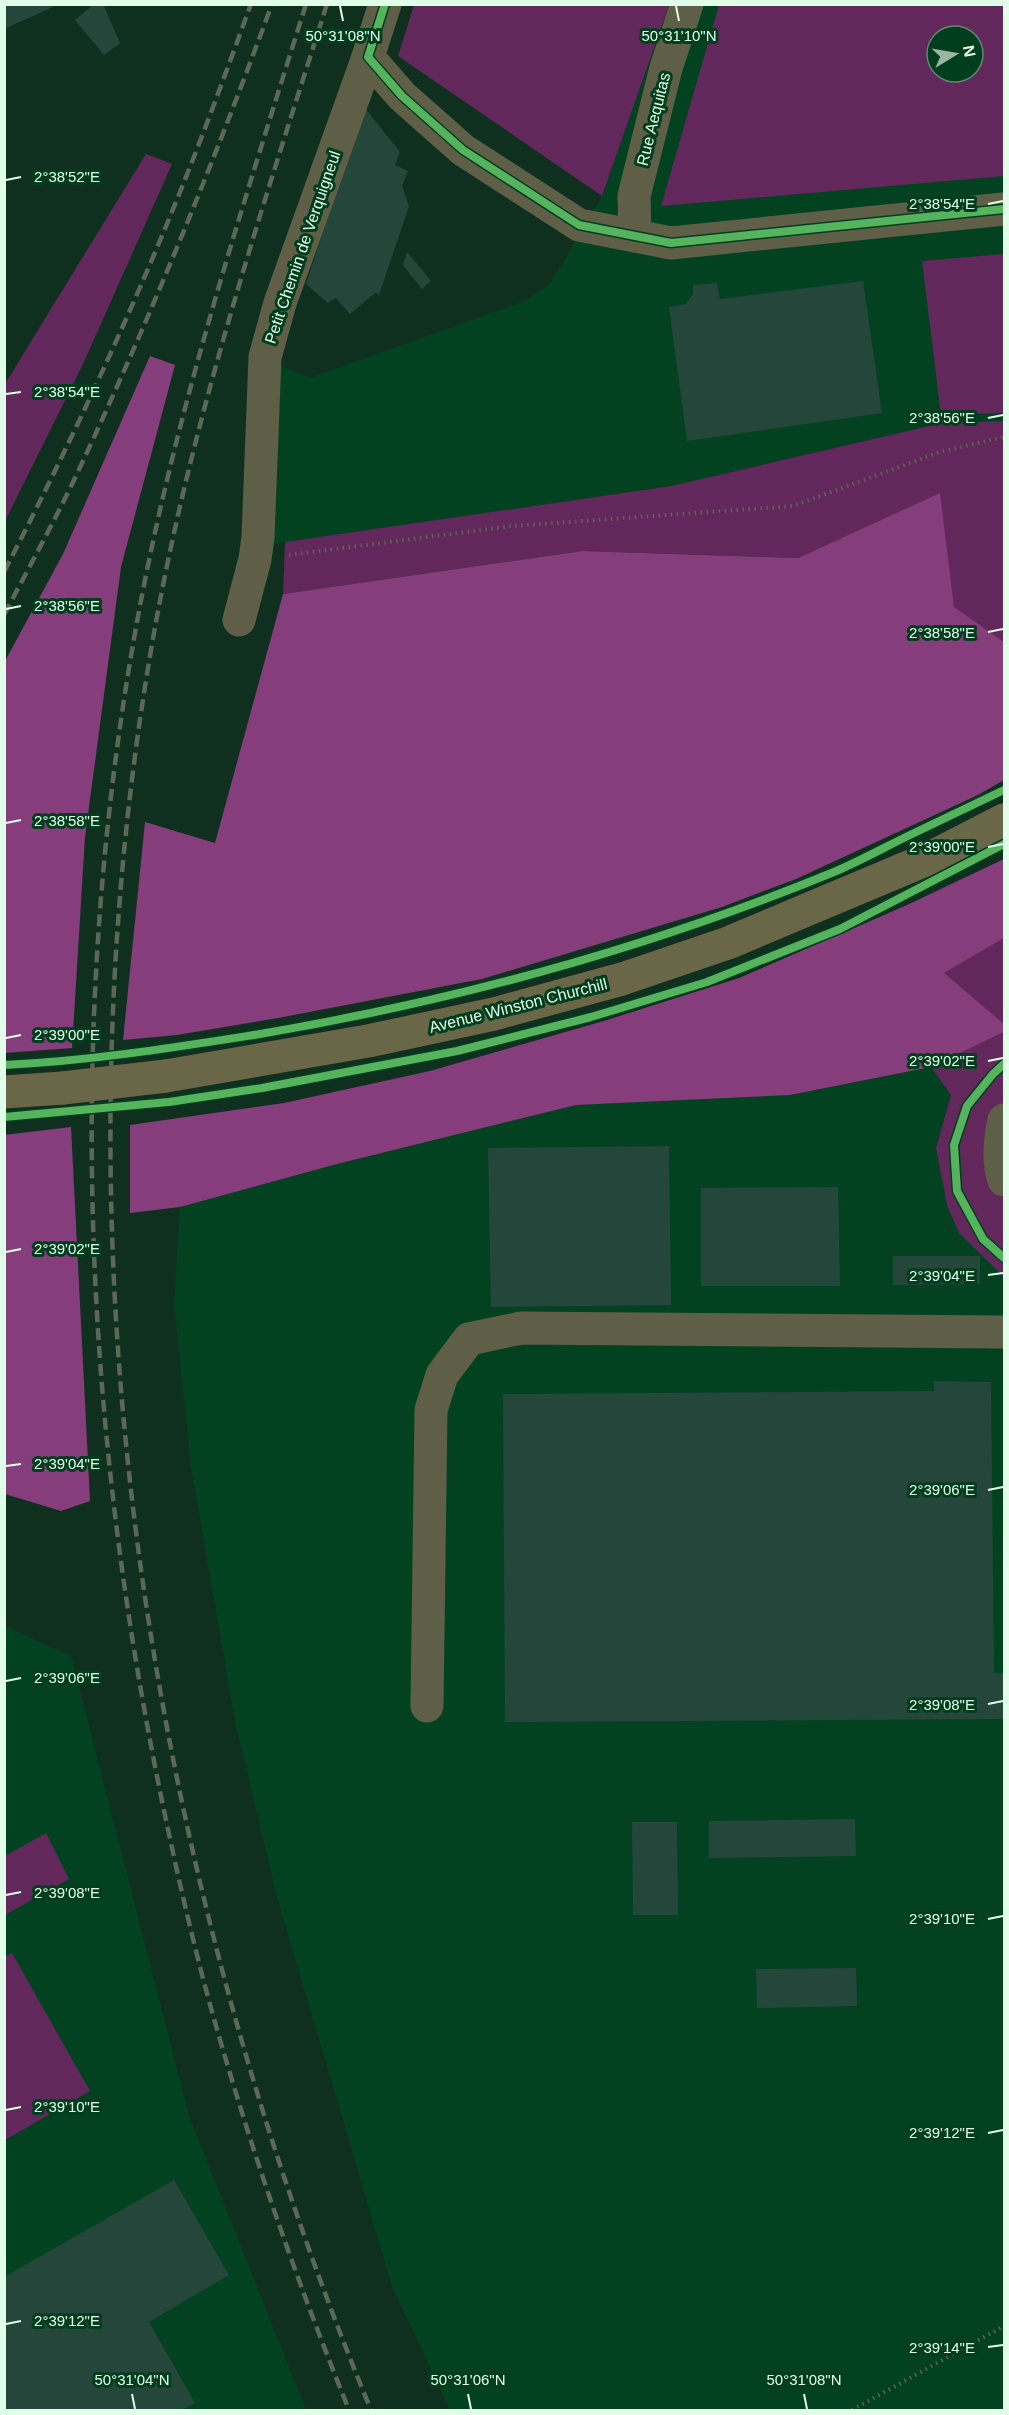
<svg xmlns="http://www.w3.org/2000/svg" width="1009" height="2415" font-family="Helvetica,sans-serif">
  <style>
    .built { fill: #024221; fill-rule: evenodd }
    .green { fill: #62285c; fill-rule: evenodd }
    .forest { fill: #853d7c }
    .building { fill: #25463a }
    .lines { fill: none; stroke-linecap: round; stroke-linejoin: round }
    .path { stroke: #5d6451; stroke-width: 4; stroke-dasharray: 1.5 4.5; stroke-linecap: butt }
    .minor { stroke: #5f5f47; stroke-width: 33 }
    .major { stroke: #6a6748; stroke-width: 33 }
    .rail { stroke: #5d6755; stroke-width: 4.5; stroke-dasharray: 12 6; stroke-linecap: butt }
    .major-bridge { stroke: #6a6748; stroke-width: 33 }
    .cycleway-casing { stroke: #023e1e; stroke-width: 11 }
    .cycleway { stroke: #56b35d; stroke-width: 8 }
    .ticks { fill: none; stroke: #e1fee8; stroke-width: 2 }
    .labels { text-anchor: middle; stroke-width: 6; stroke-linejoin: round; paint-order: stroke }
    .street-label { font-size: 16px; fill: #e1fee8; stroke: #023e1e }
    .ticks-label { font-size: 15px; text-anchor: middle; fill: #e1fee8; stroke: #023e1e; stroke-width: 6; stroke-linejoin: round; paint-order: stroke }
  </style>
  <rect width="100%" height="100%" fill="#10301f"/>
  <g class="built">
    <path d="M669 5H1004V421L942 423 671 486 245 548 253 354 310 378 525 301 551 283 602 196ZM937 36H973V72H937Z"/>
    <polygon points="931,1067 951,1095 936,1148 959,1233 1004,1277 1004,2410 450,2410 392,2286 277,1897 235,1721 191,1466 174,1304 180,1207 337,1164 576,1105 790,1095"/>
    <polygon points="5,1626 71,1656 189,2116 306,2410 5,2410"/>
  </g>
  <g class="green">
    <polygon points="414,5 669,5 602,196 398,56"/>
    <path d="M719 5H1004V176L661 206ZM937 36H973V72H937Z"/>
    <polygon points="146,154 172,164 83,364 5,521 5,384"/>
    <polygon points="1004,254 1004,413 941,415 922,261"/>
    <polygon points="1004,421 1004,642 954,608 939,494 798,558 582,551 283,594 285,542 671,486 942,423"/>
    <polygon points="1004,938 1004,1024 943,973"/>
    <polygon points="1004,1032 1004,1277 959,1233 947,1205 936,1148 951,1095 931,1067"/>
    <polygon points="46,1833 69,1879 5,1915 5,1856"/>
    <polygon points="12,1953 90,2091 5,2140 4,1957"/>
  </g>
  <g class="forest">
    <polygon points="150,356 175,365 121,567 85,837 72,1048 5,1053 5,661 63,554"/>
    <polygon points="940,493 954,607 1004,642 1004,780 978,795 796,879 722,907 482,979 278,1018 177,1035 123,1040 145,822 215,843 283,594 582,551 798,558"/>
    <polygon points="1004,859 1004,938 944,973 1004,1024 1004,1032 931,1067 790,1095 576,1105 337,1164 180,1207 130,1213 130,1125 284,1103 430,1071 607,1020 739,978 907,905"/>
    <polygon points="71,1127 90,1501 61,1511 5,1494 4,1135"/>
  </g>
  <g class="building">
    <polygon points="4,4 52,4 53,7 4,29"/>
    <polygon points="94,4 103,4 120,43 104,55 75,20"/>
    <polygon points="364,107 400,152 395,165 408,171 402,186 409,206 379,295 376,292 350,314 336,298 328,303 306,284"/>
    <polygon points="407,252 431,281 422,289 403,265"/>
    <polygon points="863,281 882,413 687,441 669,307 686,304 693,294 693,285 717,283 720,299"/>
    <polygon points="669,1146 671,1305 491,1307 488,1148"/>
    <polygon points="838,1187 840,1286 701,1286 701,1188"/>
    <polygon points="893,1256 980,1256 980,1284 893,1285"/>
    <polygon points="934,1381 991,1382 994,1673 1004,1673 1004,1719 505,1722 503,1394 934,1391"/>
    <polygon points="855,1819 856,1856 709,1858 709,1821"/>
    <polygon points="632,1822 677,1822 678,1915 633,1915"/>
    <polygon points="856,1968 857,2006 757,2008 756,1969"/>
    <polygon points="174,2180 229,2275 149,2322 195,2403 182,2410 4,2410 4,2277"/>
  </g>
  <g class="lines">
    <g class="path">
      <polyline points="289,555 512,526 793,506 940,452 1004,437"/>
      <polyline points="852,2410 1004,2326"/>
    </g>
    <g class="minor">
      <polyline points="385,4 368,57 402,96 463,150 579,225 671,243 1004,209"/>
      <polyline points="635,236 634,196 666,68 687,4"/>
      <polyline points="239,620 255,559 258,537 265,357 280,303 368,57"/>
      <path d="M1004 1120C1000 1139 997 1161 1004 1180"/>
      <polyline points="427,1706 431,1410 442,1375 469,1339 521,1328 1004,1332"/>
    </g>
    <g class="major">
      <polyline points="166,1076 368,1041 494,1014 622,979 728,943 930,858 1004,820"/>
      <polyline points="4,1092 63,1088"/>
    </g>
    <g class="rail">
      <path d="M306 4C238 221 167 437 130 662 66 1046 85 1439 166 1820 183 1900 202 1981 226 2060 261 2179 303 2296 349 2410"/>
      <path d="M327 4C258 221 186 437 149 662 51 1248 145 1864 371 2410"/>
      <path d="M4 572C68 448 128 321 180 192 205 130 228 67 251 4"/>
      <path d="M4 615C28 569 53 524 75 478 148 323 213 165 272 4"/>
    </g>
    <polyline class="major-bridge" points="63,1088 166,1076"/>
    <g class="cycleway-casing">
      <g id="cycleway">
        <polyline points="385,4 368,57 402,96 463,150 579,225 671,243 1004,209"/>
        <polyline points="1004,1064 993,1074 967,1106 954,1145 957,1191 983,1239 1004,1258"/>
        <path d="M4 1065C89 1061 171 1048 254 1035 451 1002 649 948 834 872 860 861 885 847 910 835 941 820 973 805 1004 790"/>
        <polyline points="4,1117 169,1102 262,1088 457,1051 591,1017 707,982 840,929 1004,844"/>
      </g>
    </g>
    <use href="#cycleway" class="cycleway"/>
  </g>
  <path class="ticks" d="M340 6 343 21M676 6 679 21M6 180 21 177M988 204 1003 201M6 394 21 392M988 418 1003 415M6 609 21 606M988 632 1003 629M6 823 21 820M988 847 1003 844M6 1038 21 1035M988 1061 1003 1058M6 1252 21 1249M988 1275 1003 1273M6 1466 21 1464M988 1490 1003 1487M6 1681 21 1678M988 1704 1003 1701M6 1895 21 1892M988 1919 1003 1916M6 2110 21 2107M988 2133 1003 2130M6 2324 21 2321M988 2347 1003 2345M132 2394 135 2409M468 2394 471 2409M804 2394 807 2409"/>
  <g class="labels">
    <g class="street-label">
      <text transform="translate(653 119) rotate(-76)" y="6">Rue Aequitas</text>
      <text transform="translate(302 247) rotate(-71)" y="6">Petit Chemin de Verquigneul</text>
      <text transform="translate(518 1005) rotate(-14)" y="6">Avenue Winston Churchill</text>
    </g>
  </g>
  <g class="ticks-label">
    <text x="343" y="41">50°31'08"N</text>
    <text x="679" y="41">50°31'10"N</text>
    <text x="67" y="182">2°38'52"E</text>
    <text x="942" y="209">2°38'54"E</text>
    <text x="67" y="397">2°38'54"E</text>
    <text x="942" y="423">2°38'56"E</text>
    <text x="67" y="611">2°38'56"E</text>
    <text x="942" y="638">2°38'58"E</text>
    <text x="67" y="826">2°38'58"E</text>
    <text x="942" y="852">2°39'00"E</text>
    <text x="67" y="1040">2°39'00"E</text>
    <text x="942" y="1066">2°39'02"E</text>
    <text x="67" y="1254">2°39'02"E</text>
    <text x="942" y="1281">2°39'04"E</text>
    <text x="67" y="1469">2°39'04"E</text>
    <text x="942" y="1495">2°39'06"E</text>
    <text x="67" y="1683">2°39'06"E</text>
    <text x="942" y="1710">2°39'08"E</text>
    <text x="67" y="1898">2°39'08"E</text>
    <text x="942" y="1924">2°39'10"E</text>
    <text x="67" y="2112">2°39'10"E</text>
    <text x="942" y="2138">2°39'12"E</text>
    <text x="67" y="2326">2°39'12"E</text>
    <text x="942" y="2353">2°39'14"E</text>
    <text x="132" y="2385">50°31'04"N</text>
    <text x="468" y="2385">50°31'06"N</text>
    <text x="804" y="2385">50°31'08"N</text>
  </g>
  <rect width="1009" height="2415" fill="none" stroke="#e1fee8" stroke-width="12"/>
  <g transform="translate(955 54) rotate(79)"><circle r="28" fill="#023e1e" stroke="#5b8b6f" stroke-width="1.5"/>
  <path d="M0-4.5L10 22L0 15L-10 22Z" fill="#98b6a2"/>
  <text y="-9" font-size="16" font-weight="bold" text-anchor="middle" fill="#e1fee8">N</text>
  </g>
</svg>
